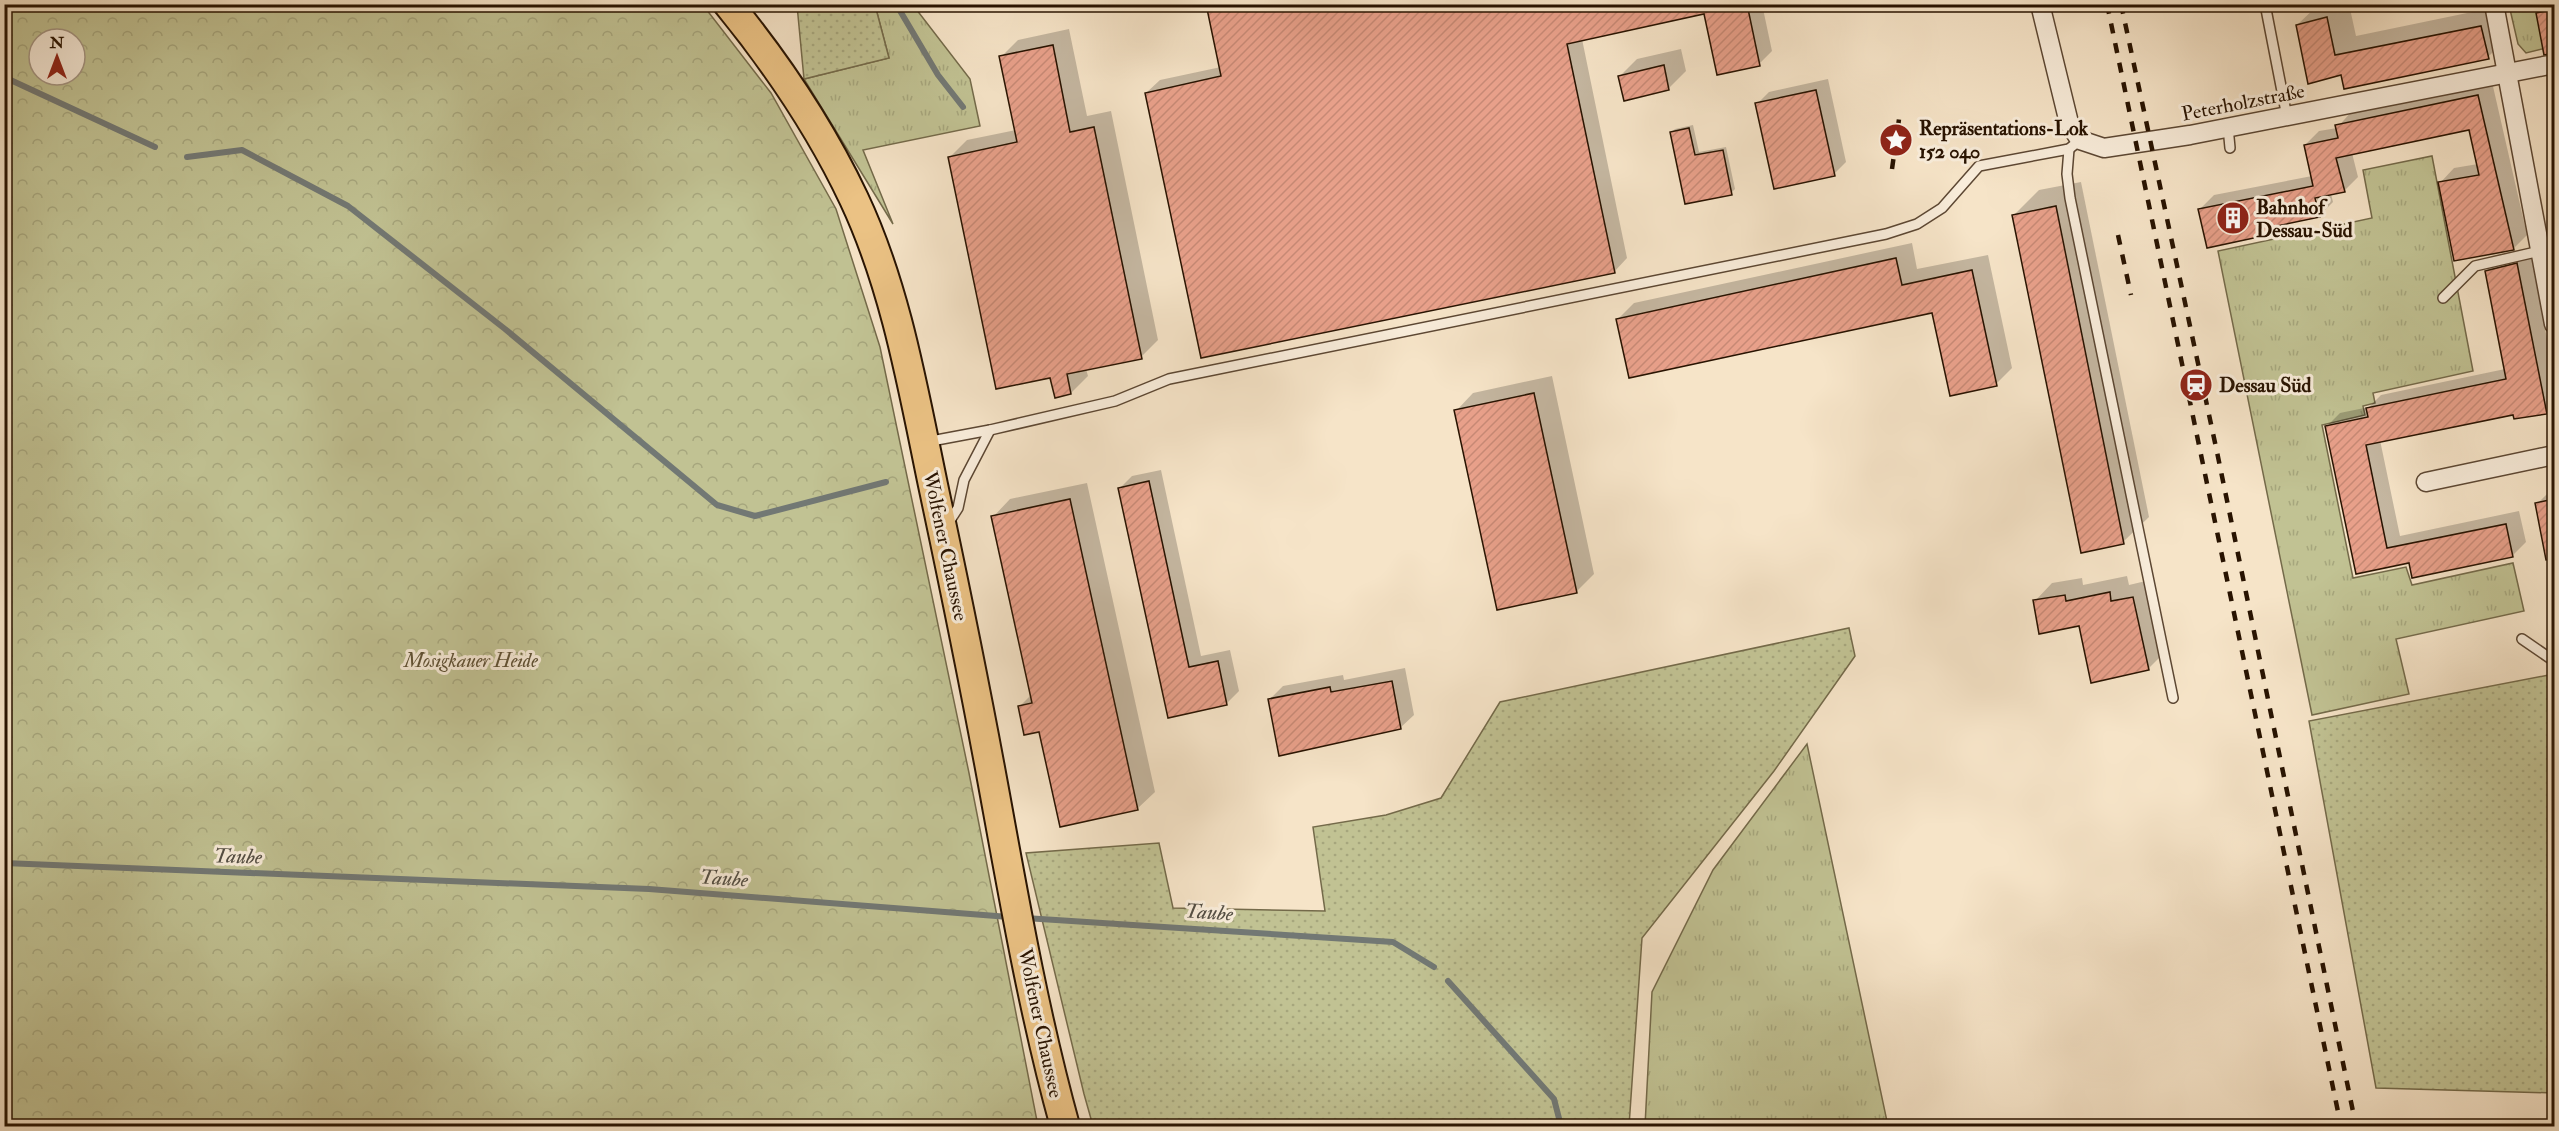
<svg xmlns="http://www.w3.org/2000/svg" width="2559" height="1131" font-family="'IM FELL Double Pica',serif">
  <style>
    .grass { fill: url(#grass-tufts); stroke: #746a4a; stroke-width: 1.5 }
    .forest { fill: url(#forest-crowns); stroke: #746a4a; stroke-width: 1.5; fill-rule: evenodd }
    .garden { fill: url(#garden-dots); stroke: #746a4a; stroke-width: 1.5 }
    .shadow { fill: #0003; fill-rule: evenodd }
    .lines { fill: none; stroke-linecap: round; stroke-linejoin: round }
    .stream { stroke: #727874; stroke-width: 6 }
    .building { fill: url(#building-hatch); stroke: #281301; stroke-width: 1.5 }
    .service-casing { stroke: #5c4733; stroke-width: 12 }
    .minor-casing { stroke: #5c4733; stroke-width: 21 }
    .primary-casing { stroke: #281301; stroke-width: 32 }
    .service { stroke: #f9eddb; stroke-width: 9 }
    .minor { stroke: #f9eddb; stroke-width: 18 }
    .primary { stroke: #ebc284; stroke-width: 28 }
    .rail { stroke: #281301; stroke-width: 4.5; stroke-dasharray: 10 10; stroke-linecap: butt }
    .labels { text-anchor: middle; stroke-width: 6; stroke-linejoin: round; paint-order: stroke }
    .street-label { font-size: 20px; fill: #281301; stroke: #f9eddb }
    .poi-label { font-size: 20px; font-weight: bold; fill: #281301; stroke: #f9eddb; text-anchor: start }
    .park-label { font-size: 20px; font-style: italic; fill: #5e5034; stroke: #f9eddb }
    .water-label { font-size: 21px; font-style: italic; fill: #534e44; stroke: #f9eddb }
  </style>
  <defs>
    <pattern id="grass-tufts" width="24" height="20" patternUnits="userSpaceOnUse" patternTransform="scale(1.5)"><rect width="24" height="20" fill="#c1c293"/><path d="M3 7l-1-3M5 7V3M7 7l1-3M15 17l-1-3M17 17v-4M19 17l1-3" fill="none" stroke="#a6a67d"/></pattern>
    <pattern id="forest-crowns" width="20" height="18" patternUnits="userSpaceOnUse" patternTransform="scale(1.5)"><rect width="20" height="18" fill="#c1c293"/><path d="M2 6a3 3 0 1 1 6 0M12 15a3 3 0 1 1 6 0" fill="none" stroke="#a6a67d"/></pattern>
    <pattern id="garden-dots" width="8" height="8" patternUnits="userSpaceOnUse" patternTransform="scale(1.5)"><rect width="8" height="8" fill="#c1c293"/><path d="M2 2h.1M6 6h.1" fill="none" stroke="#a6a67d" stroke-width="1.8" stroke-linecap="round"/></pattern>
    <pattern id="building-hatch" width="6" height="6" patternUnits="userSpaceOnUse" patternTransform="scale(1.5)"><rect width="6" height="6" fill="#e8a08a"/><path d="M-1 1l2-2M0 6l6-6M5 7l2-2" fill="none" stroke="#c78975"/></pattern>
  </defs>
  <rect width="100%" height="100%" fill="#f6e4c8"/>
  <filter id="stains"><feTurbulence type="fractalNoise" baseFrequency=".00333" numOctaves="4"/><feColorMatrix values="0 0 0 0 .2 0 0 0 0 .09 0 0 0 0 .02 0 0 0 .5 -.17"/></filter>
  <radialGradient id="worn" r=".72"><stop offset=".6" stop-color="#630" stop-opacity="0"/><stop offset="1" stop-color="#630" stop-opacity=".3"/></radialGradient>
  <g class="grass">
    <polygon points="875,5 913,5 970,79 980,126 863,150 893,224 804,79 889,58"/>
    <polygon points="2509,5 2554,5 2554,46 2526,53 2518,44"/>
    <polygon points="2432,156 2473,371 2373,393 2375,403 2363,406 2365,415 2322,425 2353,578 2406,567 2412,585 2513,563 2524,611 2396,639 2409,694 2312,715 2218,251 2372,218 2363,170"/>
    <polygon points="1807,744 1888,1126 1645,1126 1652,992 1713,870"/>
  </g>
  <path class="forest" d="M5 4 703 5 771 93 836 209 880 347 969 773 1038 1126H5ZM39 39H75V75H39Z"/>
  <g class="garden">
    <polygon points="797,5 875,5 889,58 804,79"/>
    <polygon points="1849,628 1855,656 1774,771 1642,938 1629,1126 1093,1126 1084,1094 1026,853 1159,843 1173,908 1325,911 1313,827 1386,815 1441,798 1500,702"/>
    <polygon points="2554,674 2554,1093 2376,1088 2309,721"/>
  </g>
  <g class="shadow">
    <polygon points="1208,4 1762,4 1772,51 1759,64 1706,12 1582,39 1627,258 1614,272 1146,93 1160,80 1221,67"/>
    <polygon points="2349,4 2356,36 2501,6 2509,36 2488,57 2343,74 2297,25 2318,5"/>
    <polygon points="2546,4 2554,4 2554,41 2543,43 2538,13"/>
    <polygon points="1069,29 1087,116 1111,111 1158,340 1141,357 1086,369 1088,376 1071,393 1051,376 950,157 967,140 1016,130 1001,57 1018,40"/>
    <polygon points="1681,49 1686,71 1669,88 1620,76 1637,59"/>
    <polygon points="1828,79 1846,162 1834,174 1757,104 1769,92"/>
    <path d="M2492 82 2527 235 2513 249 2440 183 2454 168 2478 164 2470 128 2352 153 2358 177 2344 191 2331 194 2333 202 2319 216 2276 225 2268 233 2200 209 2214 195 2312 176 2305 145 2319 131 2337 128 2351 112ZM2312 191H2315L2319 207H2316Z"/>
    <polygon points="1693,125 1699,152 1726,147 1735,189 1731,193 1672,132 1675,129"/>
    <polygon points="2081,182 2149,517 2123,542 2014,215 2039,190"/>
    <polygon points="1912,243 1917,269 1988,255 2012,368 1996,384 1933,311 1618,319 1634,303"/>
    <polygon points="2530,251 2554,375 2554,404 2546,412 2514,413 2380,440 2400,536 2519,511 2526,542 2513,555 2410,561 2358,572 2327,426 2340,413 2369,407 2381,395 2505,369 2486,271 2499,258"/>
    <polygon points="1552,376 1594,574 1577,591 1456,411 1473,393"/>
    <polygon points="1161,470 1201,656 1230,650 1239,691 1226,704 1169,716 1119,489 1132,476"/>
    <polygon points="1087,483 1155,792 1137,809 1040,730 1019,707 1032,694 993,517 1010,499"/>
    <polygon points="2554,490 2554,594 2537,504 2550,491"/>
    <polygon points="2127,576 2129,585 2150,580 2166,651 2148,669 2080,625 2035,601 2052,583 2082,578 2083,585"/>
    <polygon points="1405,668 1414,715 1400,728 1270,699 1283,686 1343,675 1344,680"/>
  </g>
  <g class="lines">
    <g class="stream">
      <polyline points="896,4 938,75 963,107"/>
      <polyline points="4,77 155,147"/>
      <polyline points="187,157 242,150 348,206 505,329 717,505 755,516 886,482"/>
      <polyline points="4,863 649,889 1009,917"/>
      <polyline points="1025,918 1393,942 1434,967"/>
      <polyline points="1448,981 1554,1099 1561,1126"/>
    </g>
  </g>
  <g class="building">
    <polygon points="1206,4 1747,4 1760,66 1717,75 1704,14 1567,44 1615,273 1201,358 1145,93 1221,76"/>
    <polygon points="2554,9 2554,53 2544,55 2536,13"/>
    <polygon points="2327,17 2335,55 2481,26 2489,59 2344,89 2341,75 2308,84 2296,25"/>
    <polygon points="1053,45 1070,132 1094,127 1142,359 1067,374 1071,394 1055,398 1050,378 996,389 948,157 1017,142 999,56"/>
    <polygon points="1664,65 1669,90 1624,101 1618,76"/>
    <polygon points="1816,90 1835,176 1774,189 1755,103"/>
    <polygon points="2478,95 2514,250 2454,261 2438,182 2479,175 2469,130 2336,158 2345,192 2315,198 2320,217 2267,228 2268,235 2207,248 2198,209 2313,186 2304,145 2338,138 2335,125"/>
    <polygon points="1689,128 1695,155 1723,150 1732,195 1685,204 1670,132"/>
    <polygon points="2056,206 2124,544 2081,553 2012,215"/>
    <polygon points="1896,258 1902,285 1972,270 1997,386 1950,396 1932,313 1629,378 1616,319"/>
    <polygon points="2517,263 2547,414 2514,419 2513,415 2366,445 2387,548 2506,524 2513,557 2412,578 2409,563 2356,574 2325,426 2368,417 2366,408 2506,379 2485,271"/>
    <polygon points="1534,393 1577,593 1497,610 1454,410"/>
    <polygon points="1149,481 1189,667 1218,661 1227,705 1168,718 1118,488"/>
    <polygon points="1070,499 1138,810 1060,827 1039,732 1024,735 1018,706 1032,703 991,516"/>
    <polygon points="2554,499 2554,559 2546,560 2535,503"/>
    <polygon points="2110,592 2111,601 2133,597 2149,670 2091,683 2079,626 2039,634 2033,600 2065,595 2066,601"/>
    <polygon points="1392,681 1401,729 1279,756 1268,699 1330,687 1331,692"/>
  </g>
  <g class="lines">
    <g class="service-casing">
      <g id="service">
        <polyline points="2265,4 2287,117"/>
        <polyline points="2228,127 2230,148"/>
        <polyline points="2069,149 2067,174 2070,198 2173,698"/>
        <polyline points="2443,298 2475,266 2540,251"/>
        <polyline points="926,442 990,430 1115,401 1169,379 1886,234 1917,224 1942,208 1979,166 2069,149 2080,140"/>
        <polyline points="947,525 958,508 964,480 990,430"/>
        <polyline points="2522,639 2554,661"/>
      </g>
    </g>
    <g class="minor-casing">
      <g id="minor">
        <polyline points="2040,4 2069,123 2080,140 2104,148 2190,135 2554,64"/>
        <polyline points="2494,4 2554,324"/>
        <polyline points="2426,482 2554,455"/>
      </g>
    </g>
    <g class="primary-casing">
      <path id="primary" d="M728 4C777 64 821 129 854 199 896 288 913 389 933 485 955 588 976 691 995 795 1015 905 1035 1018 1065 1126"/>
    </g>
    <use href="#service" class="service"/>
    <use href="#minor" class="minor"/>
    <use href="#primary" class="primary"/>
    <g class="rail">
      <polyline points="2107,4 2341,1126"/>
      <polyline points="2121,4 2217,452 2356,1126"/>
      <polyline points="1892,169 1900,112"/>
      <polyline points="2118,235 2131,295"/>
    </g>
  </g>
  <defs>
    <g id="sight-disc" transform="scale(1.725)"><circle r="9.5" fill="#8f2418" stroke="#f9eddb"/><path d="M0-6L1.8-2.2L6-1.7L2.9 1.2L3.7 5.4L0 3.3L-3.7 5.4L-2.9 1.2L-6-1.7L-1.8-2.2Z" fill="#fff"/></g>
    <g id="building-disc" transform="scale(1.725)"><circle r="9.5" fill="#8f2418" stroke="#f9eddb"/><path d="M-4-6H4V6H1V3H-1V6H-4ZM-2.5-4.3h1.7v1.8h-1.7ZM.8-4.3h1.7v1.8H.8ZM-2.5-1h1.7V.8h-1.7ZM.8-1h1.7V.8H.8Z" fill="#fff"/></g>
    <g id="station-disc" transform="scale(1.725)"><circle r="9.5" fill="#8f2418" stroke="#f9eddb"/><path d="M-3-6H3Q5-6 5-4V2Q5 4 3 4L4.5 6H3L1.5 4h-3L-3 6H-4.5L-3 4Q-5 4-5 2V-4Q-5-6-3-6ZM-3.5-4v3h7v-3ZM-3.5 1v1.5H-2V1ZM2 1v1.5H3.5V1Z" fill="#fff"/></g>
  </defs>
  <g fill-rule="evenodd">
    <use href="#sight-disc" x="1896" y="140"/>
    <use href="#building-disc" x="2233" y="218"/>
    <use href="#station-disc" x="2196" y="385"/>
  </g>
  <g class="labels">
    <g class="street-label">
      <text transform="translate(2243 102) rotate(-11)" y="7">Peterholzstraße</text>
      <text transform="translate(946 546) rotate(78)" y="7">Wolfener Chaussee</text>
      <text transform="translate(1041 1023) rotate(78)" y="7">Wolfener Chaussee</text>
    </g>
    <g class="poi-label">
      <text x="1919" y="135">Repräsentations-Lok<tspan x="1919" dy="23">152 040</tspan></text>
      <text x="2256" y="214">Bahnhof<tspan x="2256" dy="23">Dessau-Süd</tspan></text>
      <text x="2219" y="392">Dessau Süd</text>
    </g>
    <g class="park-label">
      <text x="471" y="667">Mosigkauer Heide</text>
    </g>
    <g class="water-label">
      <text transform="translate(238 856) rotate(2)" y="7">Taube</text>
      <text transform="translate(724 878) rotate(4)" y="7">Taube</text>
      <text transform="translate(1209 912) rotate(4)" y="7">Taube</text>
    </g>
  </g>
  <rect width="2559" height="1131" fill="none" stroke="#f6e4c8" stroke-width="24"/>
  <rect x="6" y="6" width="2547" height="1119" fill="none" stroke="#281301" stroke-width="3"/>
  <rect x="12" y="12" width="2535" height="1107" fill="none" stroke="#281301" stroke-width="1.5"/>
  <g transform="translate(57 57)"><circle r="28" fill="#f9eddb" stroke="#a59684" stroke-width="1.5"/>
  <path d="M0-4.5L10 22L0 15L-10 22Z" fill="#8f2418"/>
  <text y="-9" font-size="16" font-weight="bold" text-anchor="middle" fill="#281301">N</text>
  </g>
  <rect width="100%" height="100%" filter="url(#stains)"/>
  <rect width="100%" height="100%" fill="url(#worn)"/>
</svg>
